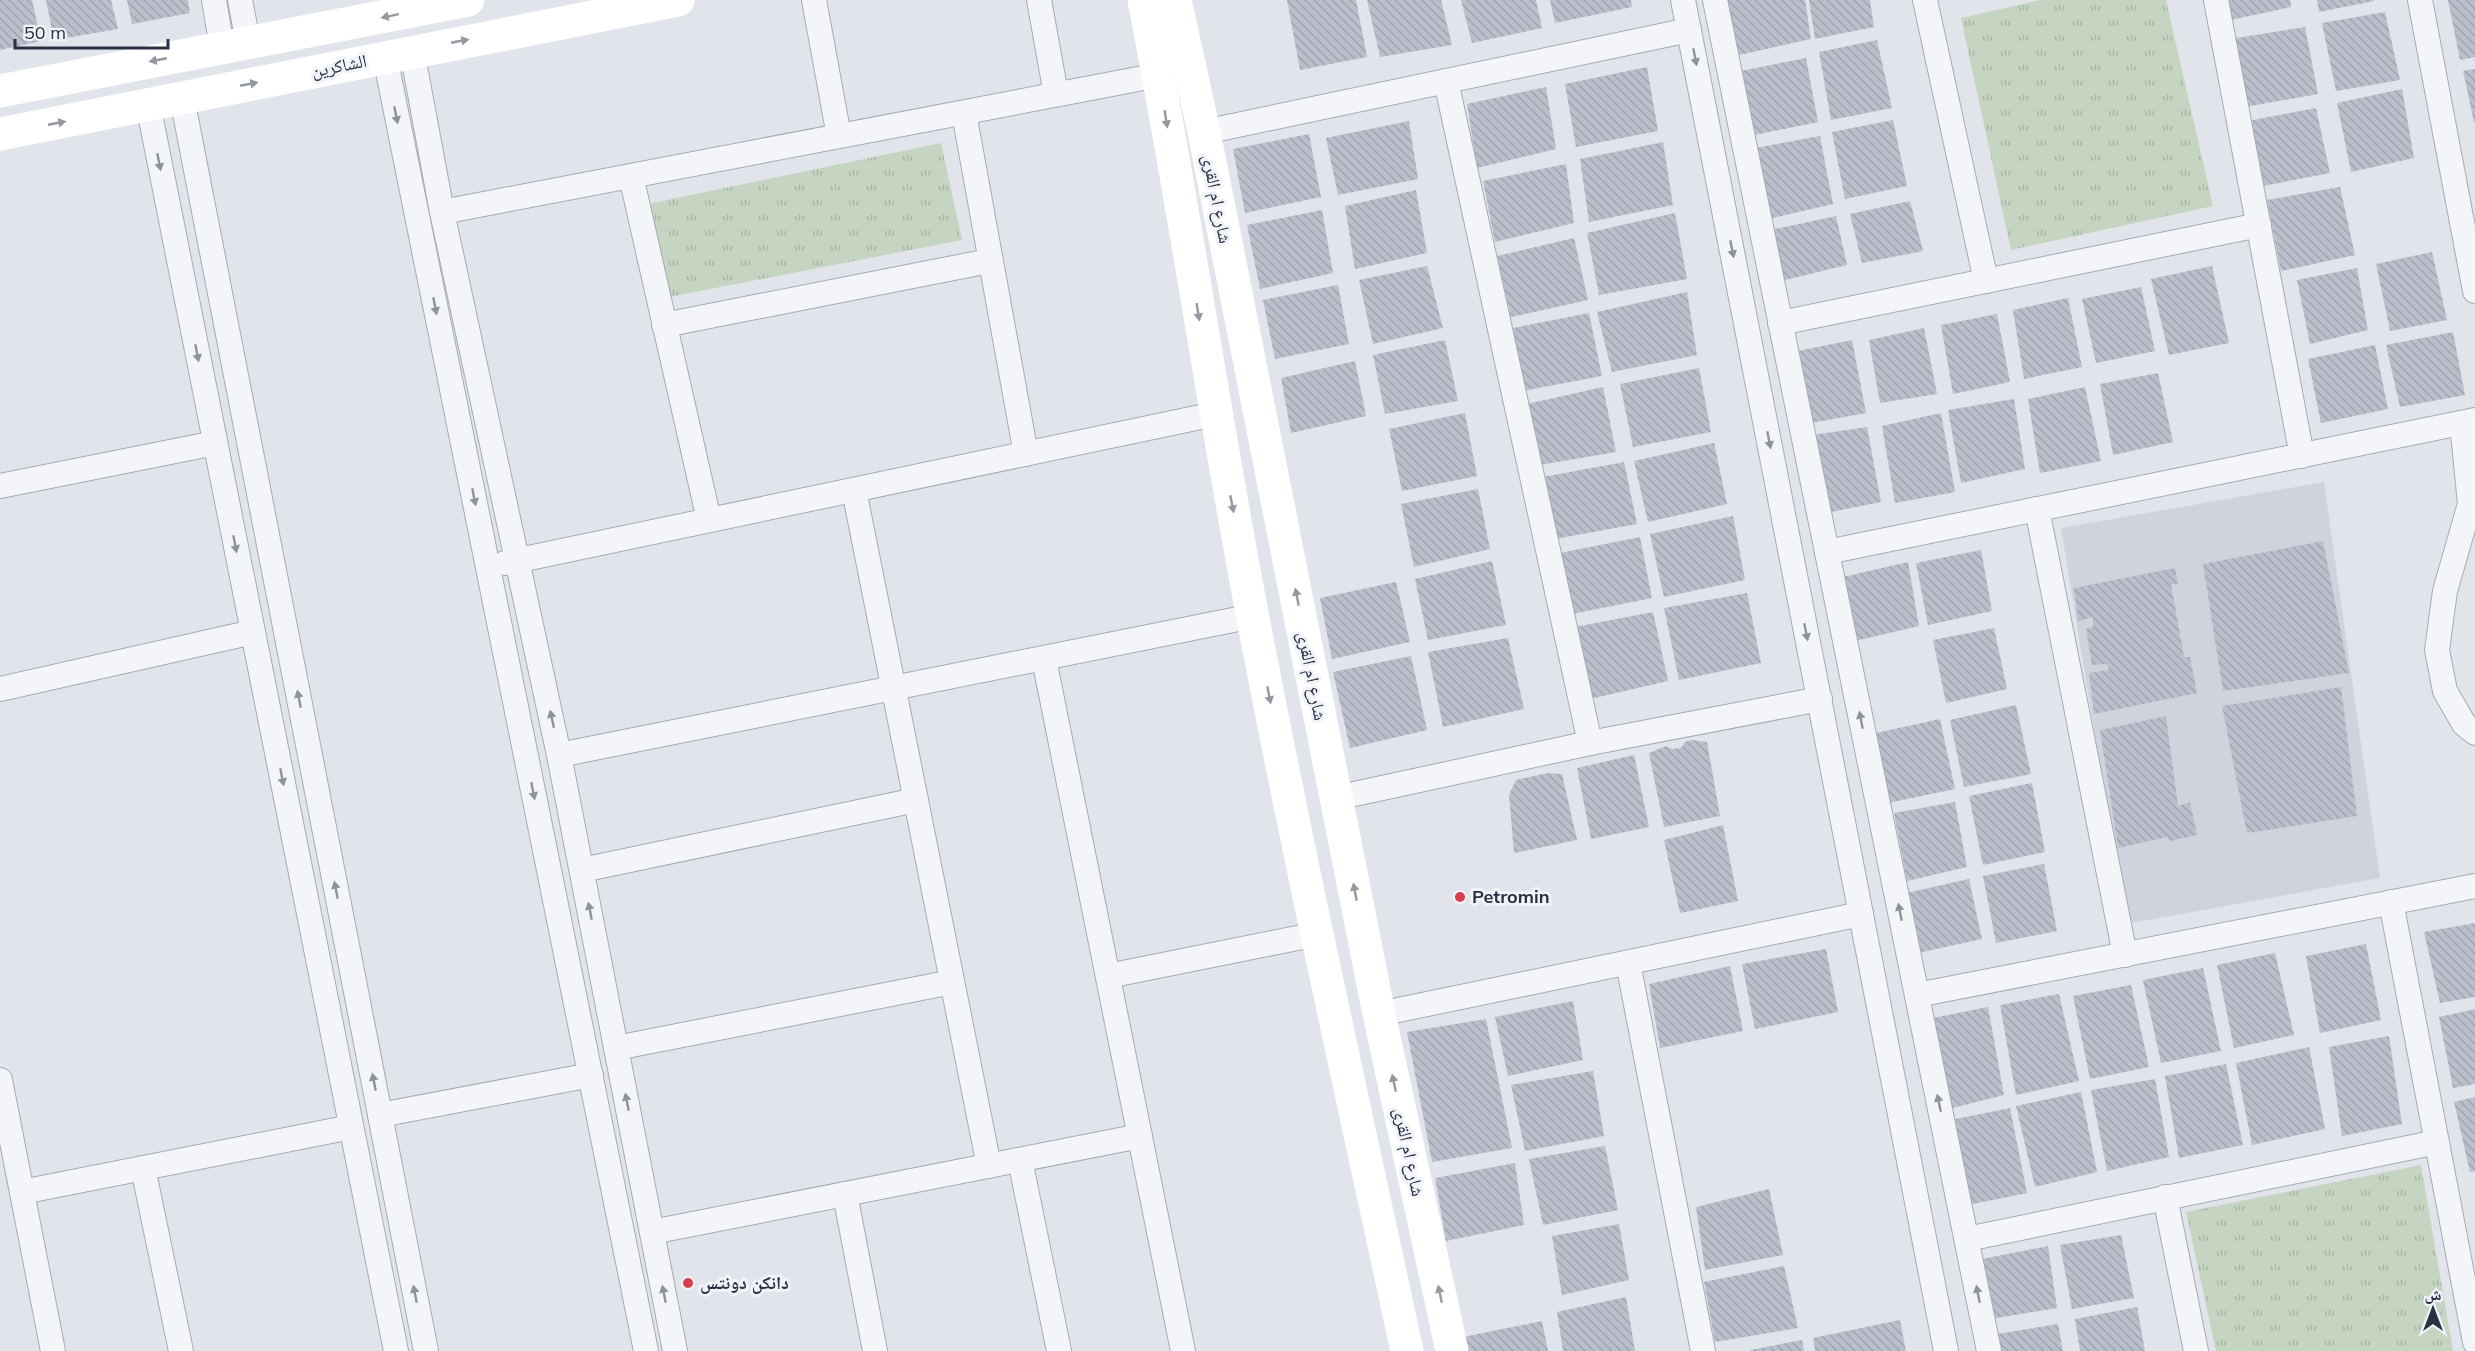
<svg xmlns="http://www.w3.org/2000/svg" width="2475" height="1351" font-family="Mulish,'Noto Naskh Arabic',sans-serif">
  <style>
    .built { fill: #cfd3dd }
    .park { fill: url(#park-tufts) }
    .building { fill: url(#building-back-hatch) }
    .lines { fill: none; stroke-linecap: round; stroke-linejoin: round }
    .street-casing { stroke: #a6aab5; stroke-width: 26 }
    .street { stroke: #f4f5f8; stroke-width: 24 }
    .secondary { stroke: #fff; stroke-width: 33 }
    .oneway { fill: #9498a1 }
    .oneway2 { fill: #8e929e }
    .poi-dot { fill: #d73e4a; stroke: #f1f3f8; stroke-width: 2 }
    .labels { text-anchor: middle; stroke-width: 6; stroke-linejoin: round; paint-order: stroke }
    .street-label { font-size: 18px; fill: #283043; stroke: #f1f3f8 }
    .poi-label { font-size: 18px; font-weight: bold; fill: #283043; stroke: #f1f3f8; text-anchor: start }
  </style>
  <defs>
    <pattern id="park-tufts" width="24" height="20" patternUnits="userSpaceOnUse" patternTransform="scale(1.5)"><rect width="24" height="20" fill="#c5d5c1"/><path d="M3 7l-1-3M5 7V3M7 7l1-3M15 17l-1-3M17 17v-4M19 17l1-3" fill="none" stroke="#a9b7a7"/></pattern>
    <pattern id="building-back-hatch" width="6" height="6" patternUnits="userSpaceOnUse" patternTransform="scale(1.5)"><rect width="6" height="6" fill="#bbbfcb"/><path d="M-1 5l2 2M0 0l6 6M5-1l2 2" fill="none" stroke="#a1a4b0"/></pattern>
  </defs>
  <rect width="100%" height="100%" fill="#e1e4eb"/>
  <polygon class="built" points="2324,482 2380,878 2126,924 2061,528"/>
  <g class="park">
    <polygon points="2041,0 2166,0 2213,206 2011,250 1961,18"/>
    <polygon points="941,143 962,240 664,298 643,205"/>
    <polygon points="2421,1165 2453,1351 2216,1351 2186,1212"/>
  </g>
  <g class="building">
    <polygon points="0,0 32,0 41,41 0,50"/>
    <polygon points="46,0 111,0 118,29 54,40"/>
    <polygon points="127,0 188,0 190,13 132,24"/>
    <polygon points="1287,0 1356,0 1367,57 1300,70"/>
    <polygon points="1367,0 1441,0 1452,45 1380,57"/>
    <polygon points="1461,0 1536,0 1542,28 1472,43"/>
    <polygon points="1550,0 1631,0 1632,7 1555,23"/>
    <polygon points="1727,0 1805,0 1811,39 1739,55"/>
    <polygon points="1809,0 1870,0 1874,27 1815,39"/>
    <polygon points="2222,0 2290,0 2291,7 2226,21"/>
    <polygon points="2317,0 2374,0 2374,1 2319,12"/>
    <polygon points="2448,0 2475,0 2475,57 2460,60"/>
    <polygon points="2385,12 2400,80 2336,91 2322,23"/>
    <polygon points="2305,27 2318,94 2245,107 2230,39"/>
    <polygon points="1877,40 1892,108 1831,120 1819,52"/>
    <polygon points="1806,58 1818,122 1754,135 1741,71"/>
    <polygon points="1647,67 1658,131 1576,147 1565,84"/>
    <polygon points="2475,69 2475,122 2474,122 2463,71"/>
    <polygon points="1546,87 1556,149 1477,168 1467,104"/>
    <polygon points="2402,89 2414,158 2351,172 2337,103"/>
    <polygon points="2316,108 2330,173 2263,186 2248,121"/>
    <polygon points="1893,120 1907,186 1845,199 1832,132"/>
    <polygon points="1409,121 1418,179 1338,195 1326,138"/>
    <polygon points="1309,134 1321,197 1245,213 1233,149"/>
    <polygon points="1820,136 1833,204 1768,219 1755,148"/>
    <polygon points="1663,142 1673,205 1589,222 1580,159"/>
    <polygon points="1566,164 1574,223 1495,242 1483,181"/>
    <polygon points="2340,187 2355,255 2281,271 2267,200"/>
    <polygon points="1416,190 1427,253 1355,269 1345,206"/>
    <polygon points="1910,201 1923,251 1862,263 1850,214"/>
    <polygon points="1322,210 1333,273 1260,289 1247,225"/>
    <polygon points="1675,213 1687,279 1599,295 1587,233"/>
    <polygon points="1836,216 1847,265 1781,281 1771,230"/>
    <polygon points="1574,238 1588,300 1511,317 1497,256"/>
    <polygon points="2432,252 2447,320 2390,331 2376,264"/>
    <polygon points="1427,266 1443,328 1373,344 1359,280"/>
    <polygon points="2212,266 2229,343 2169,355 2151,279"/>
    <polygon points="2357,268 2368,330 2310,344 2297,280"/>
    <polygon points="1338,285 1349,344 1275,359 1263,300"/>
    <polygon points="2141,287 2155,351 2096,363 2082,299"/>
    <polygon points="1687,292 1697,355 1612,372 1597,312"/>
    <polygon points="2068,298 2082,367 2024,379 2013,310"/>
    <polygon points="1589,313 1602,376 1522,391 1508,329"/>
    <polygon points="1997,314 2010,382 1953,394 1941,325"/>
    <polygon points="1924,328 1937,394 1880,403 1869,340"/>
    <polygon points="2453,332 2465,395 2400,407 2386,345"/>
    <polygon points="1445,340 1458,401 1385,414 1373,355"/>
    <polygon points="1852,340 1866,413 1811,423 1798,351"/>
    <polygon points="2375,345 2388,409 2321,423 2308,359"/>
    <polygon points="1355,361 1366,416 1291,433 1281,378"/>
    <polygon points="1699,368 1711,432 1633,447 1620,384"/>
    <polygon points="2158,373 2173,442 2113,455 2100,384"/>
    <polygon points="1603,387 1616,452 1540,465 1527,404"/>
    <polygon points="2085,387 2101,461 2040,473 2028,399"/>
    <polygon points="2014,399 2025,469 1961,483 1948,410"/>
    <polygon points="1465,413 1477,476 1402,491 1389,429"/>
    <polygon points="1941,413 1955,492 1895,503 1882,426"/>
    <polygon points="1867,427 1881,502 1826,513 1813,435"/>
    <polygon points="1714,443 1727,504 1648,522 1634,461"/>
    <polygon points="1624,462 1637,524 1555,539 1543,477"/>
    <polygon points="1478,489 1490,549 1414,567 1401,504"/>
    <polygon points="1733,516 1745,580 1664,597 1650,534"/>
    <polygon points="1640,537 1652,598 1572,614 1560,553"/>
    <polygon points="2323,541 2349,673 2223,691 2203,564"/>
    <polygon points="1981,550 1992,611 1928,625 1916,563"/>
    <polygon points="1492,561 1506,625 1428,640 1415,579"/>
    <polygon points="1908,562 1919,626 1855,641 1843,577"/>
    <polygon points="2175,568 2178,584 2171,584 2184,657 2190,657 2197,693 2094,714 2089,673 2109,670 2107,664 2092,665 2086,629 2093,627 2093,617 2078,621 2074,588"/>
    <polygon points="1396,582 1410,642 1332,659 1320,598"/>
    <polygon points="1747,593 1761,663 1679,680 1664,608"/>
    <polygon points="1653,612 1668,681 1590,699 1575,627"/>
    <polygon points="1994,628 2007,689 1946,703 1933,640"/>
    <polygon points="1508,638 1524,709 1443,727 1428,652"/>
    <polygon points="1411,656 1427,730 1350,748 1333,672"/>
    <polygon points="2341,687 2357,816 2247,833 2222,706"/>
    <polygon points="2016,705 2031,774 1964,787 1950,720"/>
    <polygon points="2166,716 2178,806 2190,802 2197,835 2170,841 2167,837 2118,848 2100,730"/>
    <polygon points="1940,719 1955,789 1888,803 1876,733"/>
    <polygon points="1692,740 1707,742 1720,816 1664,827 1649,753 1666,746 1672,749 1681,748 1685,742"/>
    <polygon points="1634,755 1649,827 1591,839 1577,768"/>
    <polygon points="1548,773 1562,774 1577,840 1514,853 1509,795 1516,780"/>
    <polygon points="2032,783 2045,852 1983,865 1969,796"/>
    <polygon points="1955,802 1967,867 1907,881 1894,813"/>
    <polygon points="1723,825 1738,901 1680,913 1664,840"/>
    <polygon points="2044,864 2057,931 1996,943 1983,876"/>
    <polygon points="1969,879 1982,939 1918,953 1906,893"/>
    <polygon points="2475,923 2475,997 2440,1003 2424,932"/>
    <polygon points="2366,944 2381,1020 2320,1033 2306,956"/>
    <polygon points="1826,949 1838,1012 1755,1029 1742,964"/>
    <polygon points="2275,953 2294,1035 2234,1048 2217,965"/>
    <polygon points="1730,966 1743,1031 1660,1048 1649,984"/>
    <polygon points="2203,968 2221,1051 2161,1063 2143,980"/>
    <polygon points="2131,985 2149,1067 2090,1079 2073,996"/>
    <polygon points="2059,994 2079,1081 2016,1095 2000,1005"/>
    <polygon points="1573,1001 1583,1060 1508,1076 1495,1017"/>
    <polygon points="1988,1007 2004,1095 1949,1109 1933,1018"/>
    <polygon points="2475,1009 2475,1084 2453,1088 2439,1017"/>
    <polygon points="1486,1019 1512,1148 1432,1162 1407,1032"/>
    <polygon points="2389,1036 2402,1124 2342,1136 2329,1047"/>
    <polygon points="2309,1047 2325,1129 2252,1145 2236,1063"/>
    <polygon points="2226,1064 2243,1145 2179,1158 2165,1076"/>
    <polygon points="1593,1071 1604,1136 1525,1151 1511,1085"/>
    <polygon points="2155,1079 2169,1157 2107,1171 2091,1090"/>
    <polygon points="2081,1092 2097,1172 2035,1187 2016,1106"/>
    <polygon points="2475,1097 2475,1171 2470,1172 2454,1102"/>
    <polygon points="2010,1108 2027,1193 1968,1205 1951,1120"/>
    <polygon points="1605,1146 1618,1210 1543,1225 1529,1159"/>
    <polygon points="1515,1163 1524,1225 1446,1241 1435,1178"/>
    <polygon points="1769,1189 1783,1255 1705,1270 1696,1207"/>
    <polygon points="1619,1224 1629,1280 1562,1295 1552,1236"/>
    <polygon points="2121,1235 2134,1298 2072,1309 2060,1245"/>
    <polygon points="2048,1246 2057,1308 1991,1319 1982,1259"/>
    <polygon points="1784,1266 1798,1328 1715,1342 1704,1282"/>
    <polygon points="1626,1297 1635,1351 1563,1351 1557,1312"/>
    <polygon points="2137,1307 2145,1351 2080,1351 2075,1319"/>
    <polygon points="1900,1320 1906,1351 1815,1351 1813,1338"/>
    <polygon points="1542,1321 1548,1351 1466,1351 1463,1337"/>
    <polygon points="2058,1324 2063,1351 1995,1351 1992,1335"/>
    <polygon points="1802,1340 1804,1351 1750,1351 1750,1350"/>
  </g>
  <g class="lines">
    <g class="street-casing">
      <g id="street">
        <polyline points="214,0 222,48"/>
        <polyline points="240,0 248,42"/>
        <polyline points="814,0 839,136"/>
        <polyline points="1039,0 1056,94"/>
        <polyline points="1683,0 1946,1351"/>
        <polyline points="1715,0 1989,1351"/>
        <polyline points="1925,0 1986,281"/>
        <polyline points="2216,0 2302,456"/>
        <polyline points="2420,0 2475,291"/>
        <polyline points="412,51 442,212 559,755 675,1351"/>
        <polyline points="385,57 646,1351"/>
        <polyline points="1446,81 1590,743"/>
        <polyline points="182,98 426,1351"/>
        <polyline points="148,104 396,1351"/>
        <polyline points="964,113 1026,454"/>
        <polyline points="1204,132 1689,30"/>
        <polyline points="631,176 709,520"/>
        <polyline points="442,212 1159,75"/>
        <polyline points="1780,323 2259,225"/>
        <polyline points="664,325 989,261"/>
        <polyline points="2462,423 2470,504 2445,591 2437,650 2445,691 2464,724 2475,733"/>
        <polyline points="0,486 215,443"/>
        <polyline points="854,490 989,1166"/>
        <polyline points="2037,509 2125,955"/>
        <polyline points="1827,552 2475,420"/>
        <polyline points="505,563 1215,414"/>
        <polyline points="1044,659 1183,1351"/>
        <polyline points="0,689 253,632"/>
        <polyline points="559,755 1253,616"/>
        <polyline points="1336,798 1590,743 1820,699"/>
        <polyline points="582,870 916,800"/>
        <polyline points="2391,902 2475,1342"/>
        <polyline points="1628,963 1703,1351"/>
        <polyline points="1108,976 1317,934"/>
        <polyline points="1917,995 2475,886"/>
        <polyline points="1379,1014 1861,914"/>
        <polyline points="616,1048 952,982"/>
        <polyline points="0,1080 53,1351"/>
        <polyline points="380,1115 591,1075"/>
        <polyline points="1020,1160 1059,1351"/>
        <polyline points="143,1168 181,1351"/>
        <polyline points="22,1192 351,1127"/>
        <polyline points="845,1194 875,1351"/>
        <polyline points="2165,1197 2196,1351"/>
        <polyline points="652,1232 1140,1136"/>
        <polyline points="1967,1239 2437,1142"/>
      </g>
    </g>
    <use href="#street" class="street"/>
    <g class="secondary">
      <path d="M1144 0C1184 204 1213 409 1252 613 1299 860 1354 1105 1407 1351"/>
      <polyline points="1175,0 1204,132 1379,1014 1452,1351"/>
      <polyline points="0,91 468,0"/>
      <polyline points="0,134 678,0"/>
    </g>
  </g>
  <defs><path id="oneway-solid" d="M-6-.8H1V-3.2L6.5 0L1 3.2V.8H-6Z" transform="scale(1.5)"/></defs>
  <g class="oneway">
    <use href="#oneway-solid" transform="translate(390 16) rotate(168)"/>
    <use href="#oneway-solid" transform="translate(460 41) rotate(-11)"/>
    <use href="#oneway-solid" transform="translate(158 60) rotate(169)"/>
    <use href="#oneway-solid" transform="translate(249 84) rotate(-11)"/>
    <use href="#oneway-solid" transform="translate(1166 119) rotate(81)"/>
    <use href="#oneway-solid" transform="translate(57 123) rotate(-11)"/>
    <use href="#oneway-solid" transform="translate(1198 312) rotate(81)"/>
    <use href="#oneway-solid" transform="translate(1232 504) rotate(79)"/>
    <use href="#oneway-solid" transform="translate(1297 597) rotate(-101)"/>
    <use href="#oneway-solid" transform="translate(1269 695) rotate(79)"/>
    <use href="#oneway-solid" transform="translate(1355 892) rotate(-101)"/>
    <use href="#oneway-solid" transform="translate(1394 1083) rotate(-102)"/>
    <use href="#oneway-solid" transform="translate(1440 1294) rotate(-102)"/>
  </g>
  <g class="oneway2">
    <use href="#oneway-solid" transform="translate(1695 57) rotate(79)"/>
    <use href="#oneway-solid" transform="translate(396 115) rotate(79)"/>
    <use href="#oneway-solid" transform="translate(159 162) rotate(79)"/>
    <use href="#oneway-solid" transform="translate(1732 249) rotate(79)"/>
    <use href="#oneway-solid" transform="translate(435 306) rotate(79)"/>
    <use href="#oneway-solid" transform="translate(197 353) rotate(79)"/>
    <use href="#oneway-solid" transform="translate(1769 440) rotate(79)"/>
    <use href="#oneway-solid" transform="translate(474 497) rotate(79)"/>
    <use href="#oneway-solid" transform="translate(235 544) rotate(79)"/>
    <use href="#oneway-solid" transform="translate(1806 632) rotate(79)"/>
    <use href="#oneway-solid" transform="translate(299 699) rotate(-101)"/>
    <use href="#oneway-solid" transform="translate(552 719) rotate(-102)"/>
    <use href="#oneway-solid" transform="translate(1861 720) rotate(-101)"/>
    <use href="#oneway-solid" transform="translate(282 777) rotate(79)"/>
    <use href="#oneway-solid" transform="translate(533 791) rotate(79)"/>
    <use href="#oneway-solid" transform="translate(336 890) rotate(-101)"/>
    <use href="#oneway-solid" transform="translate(590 911) rotate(-101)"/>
    <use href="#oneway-solid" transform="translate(1900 912) rotate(-101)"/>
    <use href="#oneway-solid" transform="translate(374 1082) rotate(-101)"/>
    <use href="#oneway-solid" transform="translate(627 1102) rotate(-101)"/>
    <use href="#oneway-solid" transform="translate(1939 1103) rotate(-102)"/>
    <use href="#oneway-solid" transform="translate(415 1294) rotate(-101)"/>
    <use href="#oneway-solid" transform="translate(664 1294) rotate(-101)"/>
    <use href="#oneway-solid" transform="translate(1978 1294) rotate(-101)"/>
  </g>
  <g class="poi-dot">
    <circle cx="1460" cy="897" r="6"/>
    <circle cx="688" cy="1283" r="6"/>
  </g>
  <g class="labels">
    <g class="street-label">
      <text transform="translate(339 66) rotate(-11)" y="6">الشاكرين</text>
      <text transform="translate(1217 199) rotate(79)" y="6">شارع ام القرى</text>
      <text transform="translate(1312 676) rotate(79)" y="6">شارع ام القرى</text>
      <text transform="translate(1409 1152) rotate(78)" y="6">شارع ام القرى</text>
    </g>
    <g class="poi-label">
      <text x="1472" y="903">Petromin</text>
      <text x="700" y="1289">دانكن دونتس</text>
    </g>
  </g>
  <g transform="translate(2433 1309)" stroke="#f1f3f8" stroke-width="4.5" paint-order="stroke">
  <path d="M0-4.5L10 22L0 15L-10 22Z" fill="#283043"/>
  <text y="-9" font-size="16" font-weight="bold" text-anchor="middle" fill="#283043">ش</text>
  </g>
  <path d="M15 39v9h153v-9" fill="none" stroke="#283043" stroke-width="3"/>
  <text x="24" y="39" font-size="18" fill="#283043" stroke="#f1f3f8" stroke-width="4.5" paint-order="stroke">50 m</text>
</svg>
